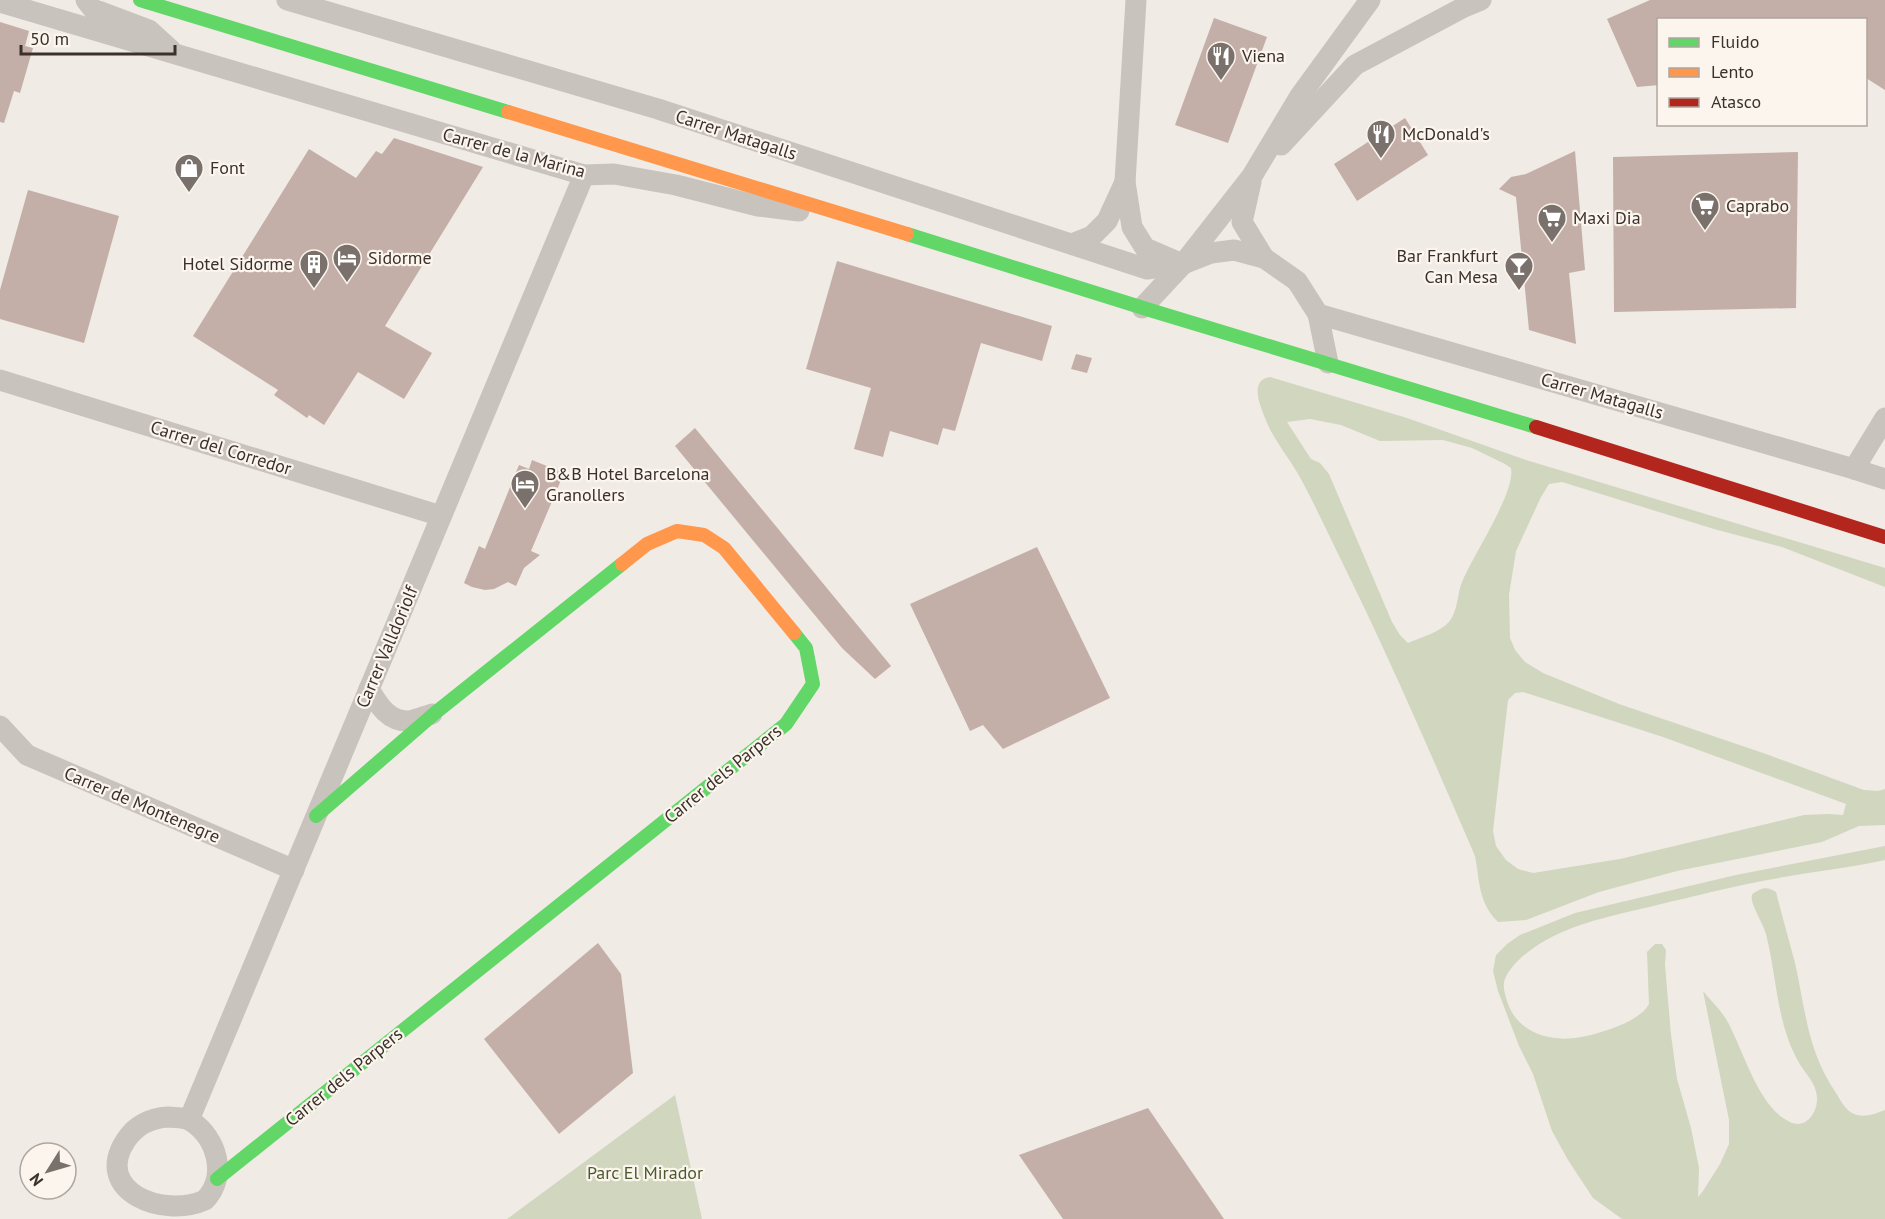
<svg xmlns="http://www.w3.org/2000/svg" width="1885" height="1219" font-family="'PT Sans',sans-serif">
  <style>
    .green { fill: #d1d6bf; fill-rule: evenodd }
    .building { fill: #c3afa7 }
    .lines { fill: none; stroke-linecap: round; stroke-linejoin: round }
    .street { stroke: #c9c3be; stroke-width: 21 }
    .fast { stroke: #63d668; stroke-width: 14 }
    .slow { stroke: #ff974d; stroke-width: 14 }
    .jam { stroke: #b3261e; stroke-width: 14 }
    .labels { text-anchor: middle; stroke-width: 4.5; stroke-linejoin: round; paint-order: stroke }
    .poi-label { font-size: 18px; fill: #3b302b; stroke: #fbf5ee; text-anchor: start }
    .street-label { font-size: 18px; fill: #3b302b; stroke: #fbf5ee }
    .park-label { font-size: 18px; fill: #4a5a2e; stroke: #fbf5ee }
  </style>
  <rect width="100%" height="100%" fill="#f0ebe5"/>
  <g class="green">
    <path d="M1270 377 1407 418 1526 460 1885 568V587L1782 547 1714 529 1562 482 1549 484 1541 497 1516 551 1509 595 1510 638 1515 650 1525 662 1543 673 1619 704 1766 754 1864 790 1878 791 1885 789V825L1859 826 1822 842 1677 871 1599 892 1526 920 1498 922C1478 902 1480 882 1475 856 1433 759 1391 661 1344 566 1330 538 1317 509 1302 481 1291 460 1273 440 1265 418 1260 405 1249 380 1270 377ZM1310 419 1341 425 1380 441 1443 440 1472 448 1505 464 1511 468C1516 492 1472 557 1462 582 1457 594 1458 611 1449 622 1440 632 1420 638 1408 643L1400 635 1392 622 1329 474 1320 463 1311 459 1287 422ZM1523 692 1663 737 1846 804 1843 815 1828 814 1804 815 1620 859 1533 873 1518 869 1506 860 1496 846 1493 831 1508 700 1515 693Z"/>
    <path d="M1885 846V860C1848 868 1810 872 1773 879 1734 886 1695 896 1657 905 1621 914 1581 921 1548 939 1533 947 1512 962 1505 979 1502 986 1505 994 1507 1001 1517 1033 1550 1043 1581 1037 1598 1034 1627 1025 1640 1014 1644 1012 1647 1007 1649 1004L1647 952 1655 944H1662L1666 950 1665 965 1671 1035 1677 1079 1691 1128 1699 1168 1698 1197 1703 1191 1720 1164 1729 1144V1120L1703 991C1710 1000 1720 1009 1726 1019 1743 1048 1758 1108 1790 1122 1806 1130 1818 1112 1817 1097 1816 1082 1805 1074 1798 1061 1776 1021 1777 977 1766 934 1764 925 1749 902 1752 895 1753 893 1757 891 1759 890 1765 887 1770 888 1776 892 1782 916 1789 940 1795 963 1806 1012 1807 1050 1836 1093 1841 1101 1845 1110 1854 1114 1864 1118 1875 1114 1885 1110V1219H1622L1593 1198 1568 1160 1552 1131 1533 1074 1519 1046 1498 991 1493 971 1496 955 1507 944 1520 935 1575 913 1736 875Z"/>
    <polygon points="675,1095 702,1219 507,1219"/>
  </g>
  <g class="building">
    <polygon points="1650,0 1885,0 1885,90 1866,78 1866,20 1659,20 1659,85 1637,87 1607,19"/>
    <polygon points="1214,18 1267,37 1228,143 1175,125"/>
    <polygon points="0,22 29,31 25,46 33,48 20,93 14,91 4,123 0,122"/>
    <polygon points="1405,118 1428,155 1357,201 1334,164"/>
    <polygon points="394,138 483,167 385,326 432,353 404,399 358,372 324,425 309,415 307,418 274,395 278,390 193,336 309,149 356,178 376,151 382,154"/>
    <polygon points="1575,151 1585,270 1569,273 1576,344 1529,330 1516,197 1499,189 1511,177 1526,174"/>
    <polygon points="1798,152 1796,308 1614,312 1613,157"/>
    <polygon points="28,190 119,216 84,343 0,319 0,290"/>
    <polygon points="837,261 1052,326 1042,361 981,343 955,431 943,428 938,445 890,431 883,457 854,449 871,388 806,369"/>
    <polygon points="1076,354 1092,358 1087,373 1071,369"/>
    <polygon points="695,428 891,666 875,679 842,648 675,446"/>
    <polygon points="532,460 564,473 531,551 540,555 524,568 516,586 508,582 494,589 485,590 472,587 464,583 479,546 485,549 519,465 529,469"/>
    <polygon points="1037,547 1110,698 1003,749 983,725 970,731 910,604"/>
    <polygon points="598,943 621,974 633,1073 559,1134 484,1039"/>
    <polygon points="1148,1108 1224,1219 1063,1219 1019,1155"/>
  </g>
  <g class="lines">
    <g class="street">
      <polyline points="86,0 93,9 149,30 171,50"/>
      <polyline points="287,0 658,109 1147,269 1183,264 1211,253 1234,250 1264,258 1297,281 1318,314 1328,363"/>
      <polyline points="1136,0 1125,182 1132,227 1145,248 1182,264"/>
      <polyline points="0,2 584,175 614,174 676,185 758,206 799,211"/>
      <polyline points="1281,145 1355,65 1464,7 1481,0"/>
      <polyline points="1251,182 1242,222 1264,258"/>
      <polyline points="1072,244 1092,236 1107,221 1125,182"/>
      <polyline points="1142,308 1183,264 1252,176 1300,96 1370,0"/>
      <polyline points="1318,314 1854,469 1885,479"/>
      <polyline points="0,380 441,516"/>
      <polyline points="1854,469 1885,418"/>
      <path d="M369 689C378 704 388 722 409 721 416 720 425 716 432 714"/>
      <polyline points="0,726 27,755 294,870"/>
      <path d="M168 1117C175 1118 185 1117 191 1121 217 1138 228 1176 205 1200 163 1219 92 1191 126 1140 136 1125 151 1118 168 1117Z"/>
      <polyline points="189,1120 584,175"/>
    </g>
    <g class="fast">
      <polyline points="140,0 508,112"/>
      <polyline points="907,234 1153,311 1536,427"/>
      <polyline points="316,816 435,713 622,564"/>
      <polyline points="217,1179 786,724 813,684 806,648 794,633"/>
    </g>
    <g class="slow">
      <polyline points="508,112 907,234"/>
      <polyline points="622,564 647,544 677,531 704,535 724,548 794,633"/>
    </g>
    <polyline class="jam" points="1536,427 1885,537"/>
  </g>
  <defs>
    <g id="restaurant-pin" transform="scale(1.5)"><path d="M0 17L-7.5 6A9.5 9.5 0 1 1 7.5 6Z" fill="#7a716c" stroke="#fbf5ee"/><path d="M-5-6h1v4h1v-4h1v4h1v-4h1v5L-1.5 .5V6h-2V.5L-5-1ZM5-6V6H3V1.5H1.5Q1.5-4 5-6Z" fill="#fff"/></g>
    <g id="shop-pin" transform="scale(1.5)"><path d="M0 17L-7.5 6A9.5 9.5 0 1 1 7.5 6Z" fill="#7a716c" stroke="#fbf5ee"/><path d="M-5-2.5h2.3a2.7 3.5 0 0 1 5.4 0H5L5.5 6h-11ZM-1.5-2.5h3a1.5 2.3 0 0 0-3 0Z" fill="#fff"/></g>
    <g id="supermarket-pin" transform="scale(1.5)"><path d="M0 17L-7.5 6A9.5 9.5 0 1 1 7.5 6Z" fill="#7a716c" stroke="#fbf5ee"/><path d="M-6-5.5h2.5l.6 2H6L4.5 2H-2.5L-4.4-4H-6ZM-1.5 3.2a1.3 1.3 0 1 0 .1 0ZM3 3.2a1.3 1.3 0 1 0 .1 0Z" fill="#fff"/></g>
    <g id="hotel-pin" transform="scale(1.5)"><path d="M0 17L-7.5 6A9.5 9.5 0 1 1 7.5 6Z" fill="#7a716c" stroke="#fbf5ee"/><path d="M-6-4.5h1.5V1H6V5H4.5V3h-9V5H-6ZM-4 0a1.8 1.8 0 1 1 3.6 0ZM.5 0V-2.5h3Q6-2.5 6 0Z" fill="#fff"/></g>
    <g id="building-pin" transform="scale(1.5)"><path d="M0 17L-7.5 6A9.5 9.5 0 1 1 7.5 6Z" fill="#7a716c" stroke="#fbf5ee"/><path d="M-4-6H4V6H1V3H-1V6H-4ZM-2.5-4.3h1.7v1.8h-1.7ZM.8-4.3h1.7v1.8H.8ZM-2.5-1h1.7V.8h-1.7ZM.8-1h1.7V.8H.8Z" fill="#fff"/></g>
    <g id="bar-pin" transform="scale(1.5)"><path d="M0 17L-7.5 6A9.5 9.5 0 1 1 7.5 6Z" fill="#7a716c" stroke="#fbf5ee"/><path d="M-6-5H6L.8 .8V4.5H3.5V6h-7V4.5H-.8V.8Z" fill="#fff"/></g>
  </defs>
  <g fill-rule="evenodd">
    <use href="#restaurant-pin" x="1221" y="56"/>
    <use href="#restaurant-pin" x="1381" y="134"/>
    <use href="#shop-pin" x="189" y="168"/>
    <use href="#supermarket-pin" x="1705" y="206"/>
    <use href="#supermarket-pin" x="1552" y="218"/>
    <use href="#hotel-pin" x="347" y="258"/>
    <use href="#building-pin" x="314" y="264"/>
    <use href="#bar-pin" x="1519" y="266"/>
    <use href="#hotel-pin" x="525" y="484"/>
  </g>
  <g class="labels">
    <g class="poi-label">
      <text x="1242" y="62">Viena</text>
      <text x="1402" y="140">McDonald's</text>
      <text x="210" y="174">Font</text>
      <text x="1726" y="212">Caprabo</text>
      <text x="1573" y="224">Maxi Dia</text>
      <text x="1498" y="262" text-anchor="end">Bar Frankfurt<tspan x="1498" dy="21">Can Mesa</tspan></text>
      <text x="368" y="264">Sidorme</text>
      <text x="293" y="270" text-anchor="end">Hotel Sidorme</text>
      <text x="546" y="480">B&amp;B Hotel Barcelona<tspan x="546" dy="21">Granollers</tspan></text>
    </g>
    <g class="street-label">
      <text transform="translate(736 135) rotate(18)" y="6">Carrer Matagalls</text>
      <text transform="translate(514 153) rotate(15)" y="6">Carrer de la Marina</text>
      <text transform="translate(1602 396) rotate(16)" y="6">Carrer Matagalls</text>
      <text transform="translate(221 448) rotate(17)" y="6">Carrer del Corredor</text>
      <text transform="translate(387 647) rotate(-67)" y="6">Carrer Valldoriolf</text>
      <text transform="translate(723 774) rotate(-39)" y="6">Carrer dels Parpers</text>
      <text transform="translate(142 805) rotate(23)" y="6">Carrer de Montenegre</text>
      <text transform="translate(344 1077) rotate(-39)" y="6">Carrer dels Parpers</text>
    </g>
    <g class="park-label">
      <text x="645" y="1179">Parc El Mirador</text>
    </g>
  </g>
  <rect x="1657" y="18" width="210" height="108" fill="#fbf5ee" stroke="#aea6a0" stroke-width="1.5"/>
  <rect x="1669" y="38" width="30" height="9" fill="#63d668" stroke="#aea6a0" stroke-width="1.5"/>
  <text x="1711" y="48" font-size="18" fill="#3b302b">Fluido</text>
  <rect x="1669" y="68" width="30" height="9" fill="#ff974d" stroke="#aea6a0" stroke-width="1.5"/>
  <text x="1711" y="78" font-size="18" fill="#3b302b">Lento</text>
  <rect x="1669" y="98" width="30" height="9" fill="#b3261e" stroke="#aea6a0" stroke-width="1.5"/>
  <text x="1711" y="108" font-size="18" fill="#3b302b">Atasco</text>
  <g transform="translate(48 1171) rotate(233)"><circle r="28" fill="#fbf5ee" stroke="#aea6a0" stroke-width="1.5"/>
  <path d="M0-4.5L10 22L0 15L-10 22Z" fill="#7a716c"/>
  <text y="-9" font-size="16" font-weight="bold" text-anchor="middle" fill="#3b302b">N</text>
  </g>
  <path d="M21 45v9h154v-9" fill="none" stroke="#3b302b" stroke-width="3"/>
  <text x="30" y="45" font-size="18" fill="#3b302b" stroke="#fbf5ee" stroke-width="4.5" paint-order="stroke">50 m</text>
</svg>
